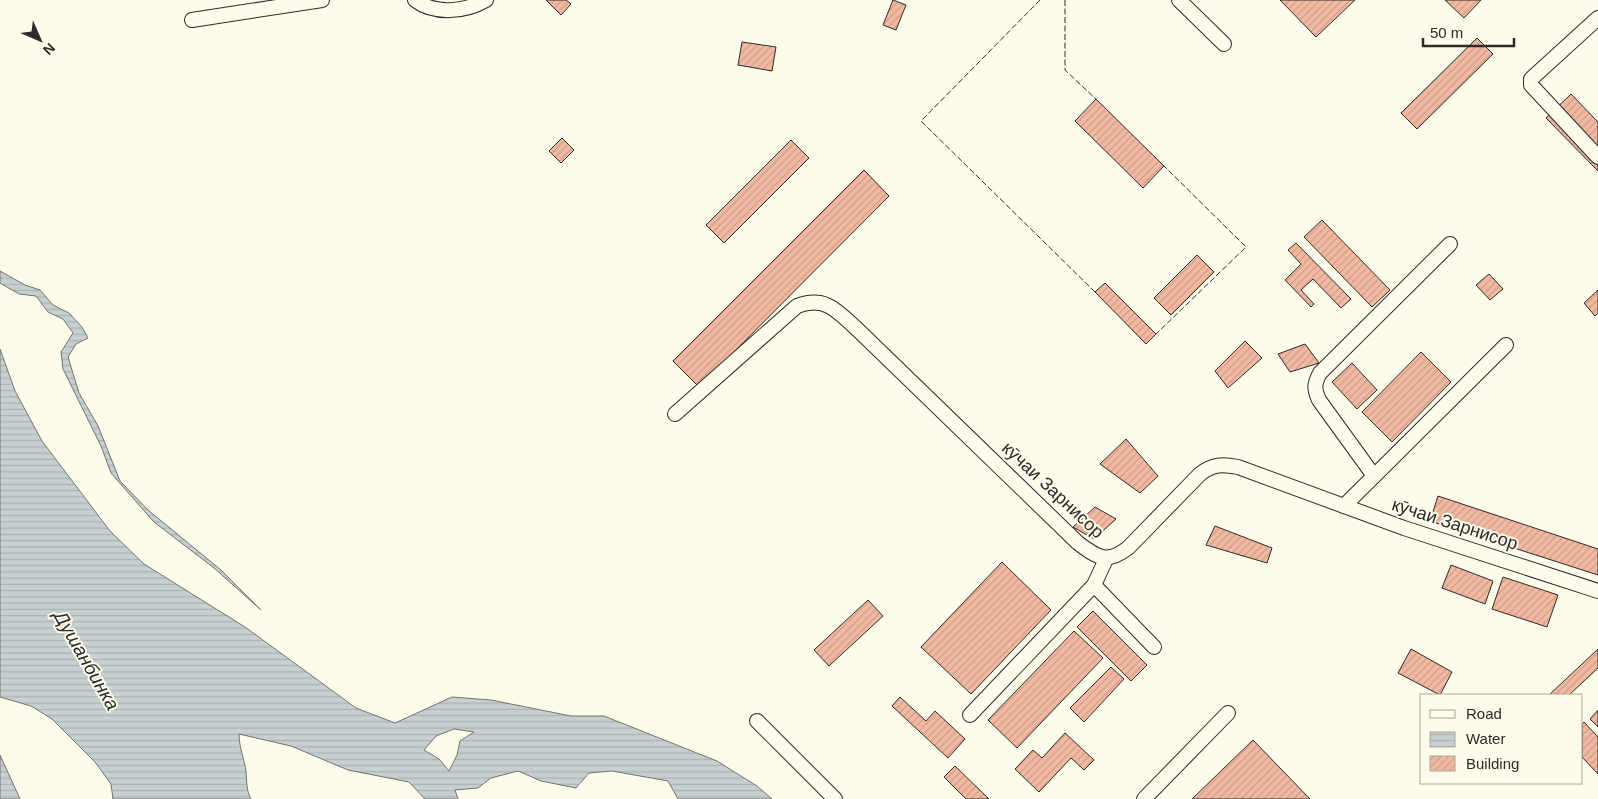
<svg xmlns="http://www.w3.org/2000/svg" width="1598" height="799" font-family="Arial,sans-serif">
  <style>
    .water { fill: url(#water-rules); stroke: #74746e; fill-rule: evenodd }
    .building { fill: url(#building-hatch); stroke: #2b2b2b }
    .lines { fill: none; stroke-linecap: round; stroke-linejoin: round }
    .minor-casing { stroke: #2b2b2b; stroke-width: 16 }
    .minor { stroke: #fdfbea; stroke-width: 14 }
    .fence { stroke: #2b2b2b; stroke-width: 1; stroke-dasharray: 6 2.5; stroke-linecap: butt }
    .labels { text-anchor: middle; stroke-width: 4; stroke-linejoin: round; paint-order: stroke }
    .street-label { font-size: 18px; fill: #2b2b2b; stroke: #fdfbea }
    .water-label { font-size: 19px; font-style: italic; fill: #2b2b2b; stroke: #fdfbea }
  </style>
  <defs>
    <pattern id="water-rules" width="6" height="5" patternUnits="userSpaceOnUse" patternTransform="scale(1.25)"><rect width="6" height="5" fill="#c7d0d0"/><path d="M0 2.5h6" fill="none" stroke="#abb3b3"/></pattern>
    <pattern id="building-hatch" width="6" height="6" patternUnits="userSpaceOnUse" patternTransform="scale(1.25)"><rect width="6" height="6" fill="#f2b8a0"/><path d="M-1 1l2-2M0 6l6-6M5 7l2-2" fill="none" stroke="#d09e8a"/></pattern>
  </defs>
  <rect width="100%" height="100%" fill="#fdfbea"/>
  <g class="water">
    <polygon points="0,271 25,285 40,290 53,305 69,313 82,327 88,338 76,344 68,357 79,393 98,426 120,481 148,510 221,570 261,610 214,568 154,522 111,473 101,446 63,369 61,352 73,333 63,319 48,312 36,296 19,294 0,283"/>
    <path d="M0 349 15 391 42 441 110 531 144 564 245 627 356 708 395 723 452 697 491 700 571 716H604L717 761 757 786 772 799H678L668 781 612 771 589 773 576 788 541 781 518 771 491 778 478 788 455 790 458 799H425L409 782 348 770 291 746 239 734C239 747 244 758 246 771 247 781 246 790 251 799H113L111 784 95 762 52 719 31 706 0 697ZM454 729 474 732 460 741 457 755 449 771 439 759 424 750 436 736Z"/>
    <polygon points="0,755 20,799 0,799"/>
  </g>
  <g class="building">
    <polygon points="546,0 566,0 571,4 561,15"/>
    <polygon points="893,0 906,5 896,30 883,25"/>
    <polygon points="1280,0 1355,0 1316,37"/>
    <polygon points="1445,0 1481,0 1464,18"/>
    <polygon points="1477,38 1493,54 1417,129 1401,113"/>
    <polygon points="742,42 776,47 772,71 738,65"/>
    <polygon points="1571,94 1598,122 1598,171 1546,118"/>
    <polygon points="1096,99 1164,166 1143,188 1075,121"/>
    <polygon points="562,138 574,150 561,163 549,151"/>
    <polygon points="791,140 809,158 724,243 706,225"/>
    <polygon points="864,170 889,196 699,387 673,361"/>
    <polygon points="1322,220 1390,290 1372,307 1304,237"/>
    <polygon points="1296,243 1351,299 1341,308 1313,279 1301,290 1314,304 1311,307 1285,280 1301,264 1288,250"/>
    <polygon points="1197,255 1214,272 1171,315 1154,298"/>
    <polygon points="1489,274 1503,289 1490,300 1476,285"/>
    <polygon points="1105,283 1156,334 1146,344 1095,292"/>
    <polygon points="1598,290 1598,313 1595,316 1584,303"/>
    <polygon points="1245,341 1262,358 1228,388 1215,371"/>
    <polygon points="1305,344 1319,363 1290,372 1278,354"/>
    <polygon points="1421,352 1451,382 1392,442 1362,412"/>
    <polygon points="1352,363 1377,390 1357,409 1332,382"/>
    <polygon points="1126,439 1158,476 1140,493 1100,464"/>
    <polygon points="1438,496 1598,549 1598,575 1430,521"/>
    <polygon points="1095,507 1116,519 1094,539 1073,527"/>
    <polygon points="1215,526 1272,548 1267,563 1206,545"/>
    <polygon points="1002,562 1051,610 971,694 921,647"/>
    <polygon points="1451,565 1493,581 1485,604 1442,588"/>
    <polygon points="1503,577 1558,595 1547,627 1492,609"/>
    <polygon points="868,600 883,616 829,666 814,650"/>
    <polygon points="1093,611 1147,665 1131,681 1077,627"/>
    <polygon points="1074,631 1103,658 1017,748 988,720"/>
    <polygon points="1411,649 1452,672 1440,695 1398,673"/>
    <polygon points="1598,649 1598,668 1569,695 1549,695"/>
    <polygon points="1111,667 1124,679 1084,722 1070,708"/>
    <polygon points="900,697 926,721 935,711 965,739 948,758 892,706"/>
    <polygon points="1598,710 1598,727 1590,719"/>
    <polygon points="1584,722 1598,737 1598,774 1582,757 1582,724"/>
    <polygon points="1065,733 1094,760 1084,770 1071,758 1039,792 1015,769 1033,750 1042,758"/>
    <polygon points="1253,740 1310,799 1192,799"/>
    <polygon points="955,766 989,799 966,799 944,777"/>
  </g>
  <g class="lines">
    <g class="minor-casing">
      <g id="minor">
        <path d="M415 0C435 15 465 12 486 0"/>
        <polyline points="1179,0 1224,44"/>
        <polyline points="1598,18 1531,79 1531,85 1598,157"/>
        <polyline points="192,20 322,0"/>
        <path d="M675 414 797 306C826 295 838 312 858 330L1078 543C1098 558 1107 564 1128 548L1200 474C1213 464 1222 464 1238 467L1404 528 1598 591"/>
        <path d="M1374 476 1319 400C1314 389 1314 384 1320 373L1450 244"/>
        <polyline points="1344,506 1506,345"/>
        <polyline points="1094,585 1154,647"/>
        <polyline points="970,715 1094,585 1106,559"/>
        <polyline points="757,721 835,799"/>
        <polyline points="1144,799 1228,713"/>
      </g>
    </g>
    <use href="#minor" class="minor"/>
    <g class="fence">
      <polyline points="1040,0 921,121 1097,294"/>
      <polyline points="1065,0 1065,70 1098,101"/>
      <polyline points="1155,335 1246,247 1162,164"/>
    </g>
  </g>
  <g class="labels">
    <g class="street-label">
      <text transform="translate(1053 490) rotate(43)" y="6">кӯчаи Зарнисор</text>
      <text transform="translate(1455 524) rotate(18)" y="6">кӯчаи Зарнисор</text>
    </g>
    <g class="water-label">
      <text transform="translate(87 660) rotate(60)" y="7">Душанбинка</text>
    </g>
  </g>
  <rect x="1420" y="694" width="162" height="90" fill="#fdfbea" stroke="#a9a89e"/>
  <rect x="1430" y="710" width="25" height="8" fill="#fdfbea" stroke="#a9a89e"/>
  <text x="1466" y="719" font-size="15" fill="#2b2b2b">Road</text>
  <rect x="1430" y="732" width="25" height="15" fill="url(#water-rules)" stroke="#a9a89e"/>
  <text x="1466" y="744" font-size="15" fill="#2b2b2b">Water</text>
  <rect x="1430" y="756" width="25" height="15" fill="url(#building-hatch)" stroke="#a9a89e"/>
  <text x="1466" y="769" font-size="15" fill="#2b2b2b">Building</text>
  <g transform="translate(40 40) rotate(135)" stroke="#fdfbea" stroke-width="4" paint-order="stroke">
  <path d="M0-4L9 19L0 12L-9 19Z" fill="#2b2b2b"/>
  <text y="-8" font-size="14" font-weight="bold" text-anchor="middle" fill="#2b2b2b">N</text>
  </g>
  <path d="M1423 38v8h91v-8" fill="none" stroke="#2b2b2b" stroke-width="2.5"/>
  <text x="1430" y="38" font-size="15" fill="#2b2b2b" stroke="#fdfbea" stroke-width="4" paint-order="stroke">50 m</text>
</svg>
